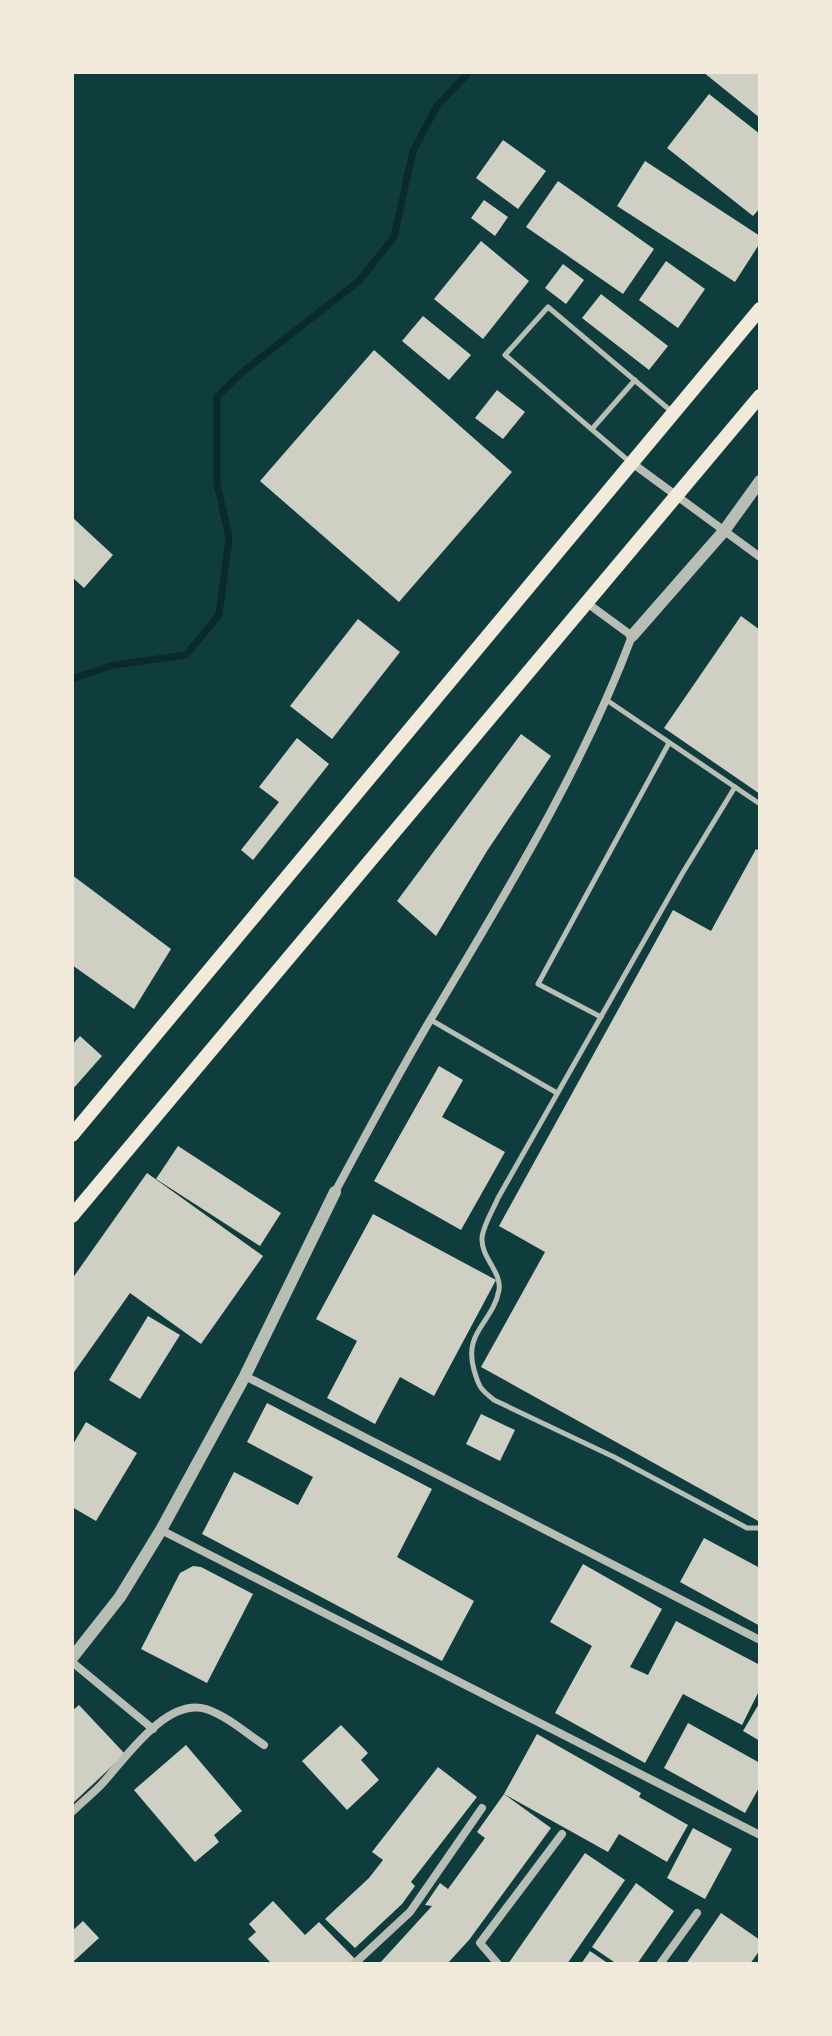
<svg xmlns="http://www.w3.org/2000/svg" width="832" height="2036" font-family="'Public Sans',sans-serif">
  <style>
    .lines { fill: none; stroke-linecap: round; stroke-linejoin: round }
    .stream { stroke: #0a2a2b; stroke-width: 7 }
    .building { fill: #cfcfc3 }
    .service { stroke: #b8beb3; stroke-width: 5 }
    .minor { stroke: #b8beb3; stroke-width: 8 }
    .tertiary { stroke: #b8beb3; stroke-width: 12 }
    .secondary { stroke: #f1e9da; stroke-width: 14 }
  </style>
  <rect width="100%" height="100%" fill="#0f3d3e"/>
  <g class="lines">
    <polyline class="stream" points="72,679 114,665 186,655 219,615 229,538 217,483 217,397 240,374 359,281 394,237 413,151 437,106 469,72"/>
  </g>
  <g class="building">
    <polygon points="703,72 760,72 760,118"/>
    <polygon points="709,94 760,134 760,208 753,216 667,148"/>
    <polygon points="503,140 546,171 518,209 476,178"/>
    <polygon points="645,161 760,236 760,243 735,282 617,206"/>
    <polygon points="558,181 654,249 623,294 526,227"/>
    <polygon points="484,200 508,217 495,236 471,218"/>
    <polygon points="481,241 529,281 483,339 434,299"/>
    <polygon points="666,261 705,289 678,328 639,300"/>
    <polygon points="563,264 584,280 566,304 545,288"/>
    <polygon points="601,294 668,346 649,370 582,318"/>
    <polygon points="423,316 471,355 449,380 402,341"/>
    <polygon points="374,350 512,472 399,602 260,481"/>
    <polygon points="497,390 525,412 503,439 475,418"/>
    <polygon points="72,517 113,555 84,588 72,577"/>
    <polygon points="741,616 760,630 760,794 664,728"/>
    <polygon points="358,619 400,652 332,739 290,706"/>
    <polygon points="521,734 551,756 487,851 436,936 397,901"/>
    <polygon points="297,738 329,764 253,860 241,850 279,802 259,787"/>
    <polygon points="756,849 760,851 760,1522 481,1367 545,1252 499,1226 673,910 711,931"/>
    <polygon points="72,875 171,949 134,1009 72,965"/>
    <polygon points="80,1036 102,1056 72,1090 72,1045"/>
    <polygon points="439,1066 463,1080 442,1117 505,1152 461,1230 374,1181"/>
    <polygon points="178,1146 281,1213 260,1246 156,1179"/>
    <polygon points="147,1173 263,1256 201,1344 130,1293 72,1375 72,1279"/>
    <polygon points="373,1214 496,1280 434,1396 400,1377 375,1424 327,1398 357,1341 316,1319"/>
    <polygon points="148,1316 180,1335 140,1399 109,1380"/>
    <polygon points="267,1403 432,1489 397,1557 474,1601 442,1661 202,1534 234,1472 298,1505 313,1477 247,1442"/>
    <polygon points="481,1414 515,1430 500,1461 466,1444"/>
    <polygon points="86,1422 137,1453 96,1521 72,1507 72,1446"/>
    <polygon points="704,1538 760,1568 760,1626 680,1582"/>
    <polygon points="583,1564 662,1609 630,1667 648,1675 676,1621 760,1665 760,1689 742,1725 683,1694 645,1763 555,1713 592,1646 550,1622"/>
    <polygon points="193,1566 201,1567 253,1594 207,1683 141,1649 180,1573"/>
    <polygon points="760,1702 760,1741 743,1731"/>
    <polygon points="79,1705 125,1754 72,1804 72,1711"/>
    <polygon points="688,1723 760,1763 760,1786 745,1813 664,1768"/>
    <polygon points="341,1725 368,1753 361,1760 379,1780 347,1810 302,1761"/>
    <polygon points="537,1734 641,1793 639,1797 688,1825 667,1862 619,1834 608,1852 504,1794"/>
    <polygon points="186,1745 242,1811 214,1835 219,1842 195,1862 134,1790"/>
    <polygon points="438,1767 477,1797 411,1882 415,1886 402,1904 355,1948 325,1919 369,1878 383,1860 372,1852"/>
    <polygon points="504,1794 551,1828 469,1940 447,1964 379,1964 432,1906 425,1905 440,1883 448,1889 485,1838 477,1832"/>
    <polygon points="693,1828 732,1849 705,1899 667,1878"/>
    <polygon points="585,1853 625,1880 567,1964 508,1964"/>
    <polygon points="636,1883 674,1911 637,1964 617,1964 592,1947"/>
    <polygon points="273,1901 305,1935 319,1922 357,1961 354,1964 272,1964 248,1939 256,1932 249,1924"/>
    <polygon points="721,1913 760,1940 760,1950 750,1964 686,1964"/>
    <polygon points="83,1921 99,1938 74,1961 72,1931"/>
    <polygon points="590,1951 609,1964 581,1964"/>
  </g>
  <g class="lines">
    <g class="service">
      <polyline points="592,429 635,380"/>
      <polyline points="631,463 505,355 548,307 671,411"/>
      <polyline points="608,701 760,804"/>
      <path d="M735 787 682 874 498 1198C493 1210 483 1226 482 1238 481 1258 502 1272 499 1290 493 1323 463 1331 474 1370 479 1387 480 1389 494 1400L614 1457 747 1528H760"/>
      <polyline points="601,1017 538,984 669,743"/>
      <polyline points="431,1020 557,1093"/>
    </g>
    <g class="minor">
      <polyline points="632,463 760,557"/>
      <path d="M335 1192C367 1133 398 1074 432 1017 505 894 582 770 632 636L587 603"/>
      <polyline points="245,1376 760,1640"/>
      <polyline points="161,1530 760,1835"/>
      <polyline points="72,1662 153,1729"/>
      <path d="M72 1812C81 1803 91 1795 100 1786 124 1761 165 1697 206 1709 227 1716 246 1733 264 1745"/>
      <polyline points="354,1964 410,1912 482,1808"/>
      <polyline points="498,1964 480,1943 562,1834"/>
      <polyline points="660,1964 697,1913"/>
    </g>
    <g class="tertiary">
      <polyline points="632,636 724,531 760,481"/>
      <polyline points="72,1658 120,1597 161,1530 245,1376 335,1192"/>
    </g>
    <g class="secondary">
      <polyline points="72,1135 760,309"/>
      <polyline points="72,1216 760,396"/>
    </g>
  </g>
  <rect width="832" height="2036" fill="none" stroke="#f1e9da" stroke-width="148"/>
</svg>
